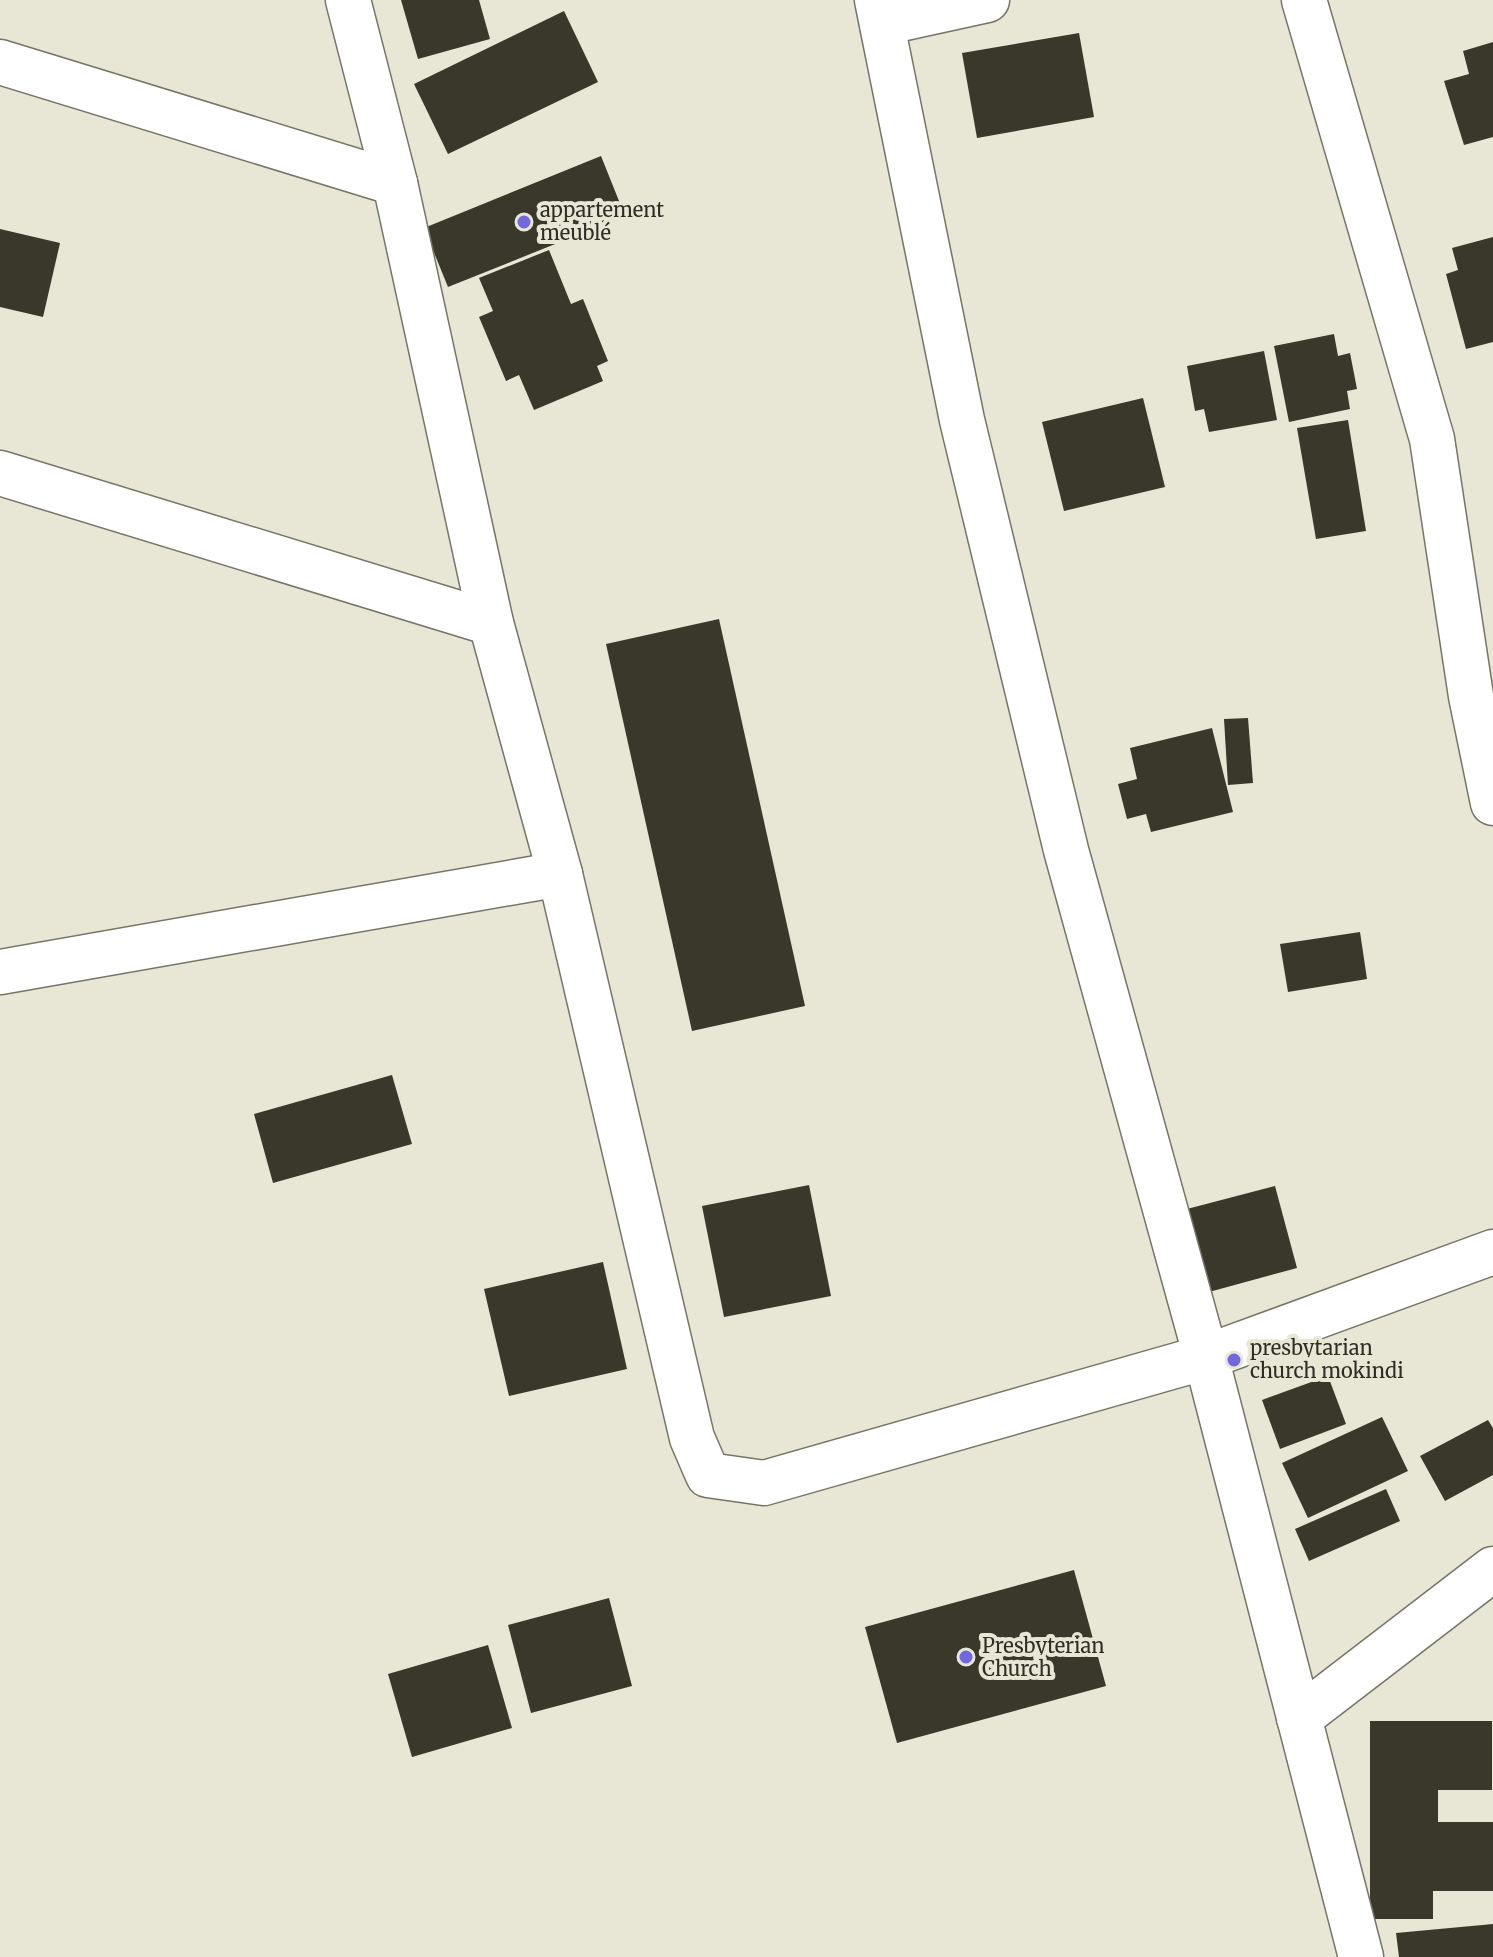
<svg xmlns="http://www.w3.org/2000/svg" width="1493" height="1957" font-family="Merriweather,serif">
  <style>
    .building { fill: #39382b }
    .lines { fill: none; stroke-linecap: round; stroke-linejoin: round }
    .minor-casing { stroke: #767566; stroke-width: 47 }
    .minor { stroke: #fff; stroke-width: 44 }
    .poi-dot { fill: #7167e1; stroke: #e8e7d6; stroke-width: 3 }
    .labels { text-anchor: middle; stroke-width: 8; stroke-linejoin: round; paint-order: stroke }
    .poi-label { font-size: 20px; fill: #2e2e27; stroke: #e8e7d6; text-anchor: start }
  </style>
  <rect width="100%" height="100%" fill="#e8e7d6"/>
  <g class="building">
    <polygon points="401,0 479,0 490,39 418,59"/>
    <polygon points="564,11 598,82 448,154 414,84"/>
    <polygon points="1079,33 1094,117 977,138 962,53"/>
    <polygon points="1493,42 1493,137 1464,145 1444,81 1469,74 1463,51"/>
    <polygon points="601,156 625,216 448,287 424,228"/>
    <polygon points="0,229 60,243 43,317 0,307"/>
    <polygon points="1493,237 1493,342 1466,349 1446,274 1458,270 1452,248"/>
    <polygon points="549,250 571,304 583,299 608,361 597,366 603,381 534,410 519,375 506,381 479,317 493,311 479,278"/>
    <polygon points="1334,334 1338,356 1350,353 1357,389 1347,391 1350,409 1289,422 1274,346"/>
    <polygon points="1264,351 1277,420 1209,432 1204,409 1195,411 1187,366"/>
    <polygon points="1143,398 1165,487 1064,511 1042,422"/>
    <polygon points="1348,420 1366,531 1316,539 1297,428"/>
    <polygon points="719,619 805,1006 692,1031 606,644"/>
    <polygon points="1248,718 1253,783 1228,785 1224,719"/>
    <polygon points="1212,728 1233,812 1151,832 1146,814 1127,819 1118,784 1137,779 1130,748"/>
    <polygon points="1360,932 1367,979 1288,992 1280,944"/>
    <polygon points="392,1075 412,1144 273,1183 254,1114"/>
    <polygon points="809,1185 831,1296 724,1317 702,1206"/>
    <polygon points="1275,1186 1297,1268 1209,1292 1187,1209"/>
    <polygon points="603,1262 627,1369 509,1396 484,1289"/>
    <polygon points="1328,1376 1346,1424 1280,1449 1262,1400"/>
    <polygon points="1382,1417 1408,1471 1308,1518 1282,1463"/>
    <polygon points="1488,1420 1493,1428 1493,1475 1445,1501 1420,1456"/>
    <polygon points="1386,1489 1400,1521 1309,1561 1295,1529"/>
    <polygon points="1074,1570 1106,1686 897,1743 865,1627"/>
    <polygon points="609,1598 632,1686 531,1713 508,1625"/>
    <polygon points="488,1645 512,1728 412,1757 388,1674"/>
    <polygon points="1370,1721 1492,1721 1492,1790 1438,1790 1438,1822 1493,1822 1493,1891 1433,1891 1433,1919 1370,1919"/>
    <polygon points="1493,1924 1493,1957 1399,1957 1396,1933"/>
  </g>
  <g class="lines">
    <g class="minor-casing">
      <g id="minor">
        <polyline points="348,0 395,183 491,623 560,874 692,1438 708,1475 764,1483 1206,1357 1493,1252"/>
        <polyline points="877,0 962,420 1066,850 1206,1357 1361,1957"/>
        <polyline points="1304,0 1432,439 1471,696 1493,803"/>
        <polyline points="882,23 987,0"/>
        <polyline points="0,62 395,183"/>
        <polyline points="0,473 491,623"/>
        <polyline points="0,972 560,874"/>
        <polyline points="1299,1718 1493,1569"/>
      </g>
    </g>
    <use href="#minor" class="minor"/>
  </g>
  <g class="poi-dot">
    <circle cx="524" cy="222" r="8"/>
    <circle cx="1234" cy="1360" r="8"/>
    <circle cx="966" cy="1657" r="8"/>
  </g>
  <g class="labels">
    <g class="poi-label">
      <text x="540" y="217">appartement<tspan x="540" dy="23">meublé</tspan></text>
      <text x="1250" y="1355">presbytarian<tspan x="1250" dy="23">church mokindi</tspan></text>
      <text x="982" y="1653">Presbyterian<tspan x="982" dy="23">Church</tspan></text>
    </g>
  </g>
</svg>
